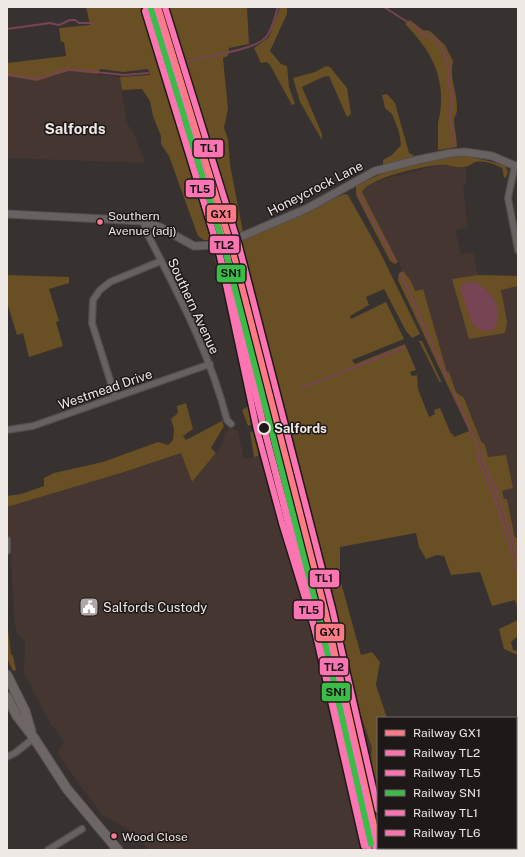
<svg xmlns="http://www.w3.org/2000/svg" width="525" height="857" font-family="'Public Sans',sans-serif">
  <style>
    .built { fill: #453632 }
    .green { fill: #684f24 }
    .water { fill: #774453 }
    .lines { fill: none; stroke-linecap: round; stroke-linejoin: round }
    .stream { stroke: #774453; stroke-width: 2 }
    .minor-casing { stroke: #554f4e; stroke-width: 8 }
    .tertiary-casing { stroke: #554f4e; stroke-width: 9 }
    .primary-casing { stroke: #554f4e; stroke-width: 11 }
    .minor { stroke: #676261; stroke-width: 5.5 }
    .tertiary { stroke: #676261; stroke-width: 7 }
    .primary { stroke: #6e6665; stroke-width: 9 }
    .rail-1-casing { stroke: #1e1918; stroke-width: 9 }
    .rail-2-casing { stroke: #1e1918; stroke-width: 9 }
    .rail-3-casing { stroke: #1e1918; stroke-width: 9 }
    .rail-4-casing { stroke: #1e1918; stroke-width: 9 }
    .rail-5-casing { stroke: #1e1918; stroke-width: 9 }
    .rail-6-casing { stroke: #1e1918; stroke-width: 9 }
    .rail-1 { stroke: #fd7a86; stroke-width: 6 }
    .rail-2 { stroke: #fc75b2; stroke-width: 6 }
    .rail-3 { stroke: #fc75b2; stroke-width: 6 }
    .rail-4 { stroke: #3bbc48; stroke-width: 6 }
    .rail-5 { stroke: #fc75b2; stroke-width: 6 }
    .rail-6 { stroke: #fc75b2; stroke-width: 6 }
    .bus-dot { fill: #fe7a93; stroke: #1e1918; stroke-width: 1.5 }
    .stop-dot { fill: #1e1918; stroke: #efe9e6; stroke-width: 2 }
    .labels { text-anchor: middle; stroke-width: 3; stroke-linejoin: round; paint-order: stroke }
    .bus-label { font-size: 12px; fill: #efe9e6; stroke: #1e1918; text-anchor: start }
    .street-label { font-size: 13px; fill: #efe9e6; stroke: #1e1918 }
    .stop-label { font-size: 13px; font-weight: bold; fill: #efe9e6; stroke: #1e1918; text-anchor: start }
    .poi-label { font-size: 13px; fill: #efe9e6; stroke: #1e1918; text-anchor: start }
    .quarter-label { font-size: 15px; font-weight: bold; fill: #efe9e6; stroke: #1e1918 }
    .line-badge { stroke: #1e1918; stroke-width: 1.5 }
    .pale-badge-label { font-size: 11px; text-anchor: middle; font-weight: bold; fill: #111 }
  </style>
  <rect width="100%" height="100%" fill="#373130"/>
  <g class="built">
    <polygon points="144,7 165,7 233,234 295,450 310,515 326,571 330,579 338,620 361,716 372,748 371,765 378,795 378,848 390,848 391,850 150,850 126,828 102,815 57,753 64,742 53,726 52,727 24,673 25,641 17,633 14,618 10,542 7,532 7,507 121,473 181,453 192,482 220,449 225,433 230,428 237,430 238,432 244,459 257,456 258,451 261,450 253,419 254,416 240,353 212,253 218,248 198,191"/>
    <polygon points="69,71 120,77 127,124 133,131 145,163 7,158 7,76 23,79 52,77"/>
    <polygon points="440,165 466,167 466,183 463,188 468,227 455,230 461,254 473,252 478,275 518,276 518,538 515,538 507,499 504,499 502,491 510,489 488,457 485,445 481,441 470,411 459,393 456,392 449,372 447,372 422,289 415,291 411,281 403,271 362,192 364,188 380,180"/>
  </g>
  <g class="green">
    <polygon points="86,7 144,7 198,191 215,240 204,240 198,236 169,156 161,144 161,136 153,116 150,101 142,89 122,90 120,77 150,75 148,69 123,72 100,69 98,74 69,71 37,81 7,76 7,63 66,56 64,42 61,42 59,28 90,25"/>
    <polygon points="165,7 247,7 249,44 229,48 228,56 223,58 228,109 224,128 228,139 230,165 243,232 233,234 230,226"/>
    <polygon points="280,7 287,7 287,14 270,51 281,64 287,66 289,87 295,104 292,105 270,65 267,62 261,63 254,48 269,37"/>
    <path d="M410 20 423 30 430 31 445 45 453 61C449 80 458 92 457 110 457 113 455 116 454 119 454 128 457 138 457 147L438 150C438 141 438 132 438 123 439 117 441 111 441 104 443 71 427 46 405 24Z"/>
    <polygon points="326,66 330,67 347,88 351,114 347,117 329,76 323,77 302,87 322,134 322,140 300,102 293,78 315,72"/>
    <polygon points="387,94 395,103 409,153 415,156 383,165 383,160 392,155 401,145 399,132 392,114 385,108 382,95"/>
    <path d="M467 156 505 165 508 172 506 178 504 177 502 168C496 164 482 160 475 162 471 164 468 167 464 167 455 168 447 164 439 165 422 166 369 178 362 192L398 262 395 264 390 261 356 195V186C389 168 428 157 467 156Z"/>
    <polygon points="344,194 348,195 380,252 420,334 412,338 406,331 384,289 366,297 369,305 350,316 351,319 386,302 404,339 352,360 355,364 405,344 416,370 410,372 412,376 417,375 418,389 429,417 435,414 434,410 440,408 451,434 453,434 454,437 469,431 398,280 399,273 403,271 411,281 415,291 423,289 447,372 449,372 456,392 464,398 481,441 485,445 488,457 506,455 513,488 502,491 504,499 507,499 515,538 518,538 518,610 515,600 492,606 480,572 451,575 444,556 437,555 426,559 419,547 416,533 340,547 340,579 361,655 372,652 380,662 376,685 387,718 378,718 378,795 371,765 372,748 361,716 338,620 330,579 326,571 282,400 273,376 236,243"/>
    <polygon points="7,275 69,277 69,283 49,289 59,321 56,322 63,346 29,357 23,333 17,335 7,302"/>
    <polygon points="478,275 518,276 518,286 501,290 507,322 505,333 469,339 452,279"/>
    <polygon points="419,341 422,341 441,381 440,383"/>
    <polygon points="186,403 193,429 183,436 186,440 222,421 224,426 211,448 216,453 192,482 181,453 121,473 7,507 7,496 21,494 44,486 44,478 54,473 103,462 158,442 168,445 173,440 174,429 171,419 178,413 177,406"/>
    <polygon points="252,404 254,416 250,420 251,425 248,426 242,410"/>
    <polygon points="256,431 261,450 258,451 258,456 254,457 250,432"/>
    <polygon points="518,620 518,636 511,642 513,650 518,651 518,655 504,649 499,629"/>
    <polygon points="7,621 11,654 13,656 16,670 13,671 7,658"/>
    <rect x="516" y="719" width="2" height="116"/>
  </g>
  <path class="water" d="M471 281C490 286 507 312 493 330L483 331 473 325 460 289 463 284Z"/>
  <g class="lines">
    <g class="stream">
      <path d="M384 7 420 30V34C444 36 451 64 448 84L452 89 450 123 454 133 453 144"/>
      <polyline points="7,29 50,23 59,25 70,20 75,20 79,23 93,23"/>
      <path d="M189 61C208 55 255 51 267 36 273 28 275 16 278 7"/>
      <polyline points="7,74 36,79 68,69 124,75 148,73"/>
      <polyline points="358,193 395,261"/>
      <polyline points="401,274 448,380"/>
      <polyline points="301,388 404,348"/>
      <polyline points="453,390 499,497 518,558"/>
      <polyline points="476,454 495,499 518,573"/>
    </g>
    <g class="minor-casing">
      <g id="minor">
        <polyline points="515,165 508,198 518,250"/>
        <path d="M143 221 147 233C178 294 210 353 227 420L231 424"/>
        <polyline points="115,396 92,323 93,300 100,290 110,282 161,261"/>
        <polyline points="7,430 33,426 210,364"/>
        <polyline points="7,540 7,551"/>
        <polyline points="7,757 15,753 34,738"/>
        <polyline points="48,850 82,829"/>
      </g>
    </g>
    <g class="tertiary-casing">
      <polyline id="tertiary" points="7,214 143,221 160,227 194,246 214,245 238,238 306,209 375,171 417,160 451,153 465,152 492,156 518,167"/>
    </g>
    <g class="primary-casing">
      <g id="primary">
        <polyline points="7,675 25,711 31,731"/>
        <polyline points="7,697 17,716 34,738 67,789 118,850"/>
      </g>
    </g>
    <use href="#minor" class="minor"/>
    <use href="#tertiary" class="tertiary"/>
    <use href="#primary" class="primary"/>
    <g class="rail-1-casing">
      <polyline id="rail-1" points="158,7 232,248 325,610 378,843"/>
    </g>
    <g class="rail-2-casing">
      <polyline id="rail-2" points="153,7 226,250 264,428 289,521 340,687 376,850"/>
    </g>
    <g class="rail-3-casing">
      <polyline id="rail-3" points="146,9 219,252 257,430 282,523 333,689 369,850"/>
    </g>
    <g class="rail-4-casing">
      <polyline id="rail-4" points="151,9 225,250 318,612 371,844"/>
    </g>
    <g class="rail-5-casing">
      <polyline id="rail-5" points="165,7 239,246 332,608 378,810"/>
    </g>
    <g class="rail-6-casing">
      <polyline id="rail-6" points="145,11 219,252 311,613 364,846"/>
    </g>
    <use href="#rail-1" class="rail-1"/>
    <use href="#rail-2" class="rail-2"/>
    <use href="#rail-3" class="rail-3"/>
    <use href="#rail-4" class="rail-4"/>
    <use href="#rail-5" class="rail-5"/>
    <use href="#rail-6" class="rail-6"/>
  </g>
  <defs>
    <g id="civic-square" transform="scale(1)"><rect x="-9" y="-9" width="18" height="18" rx="4" fill="#afa9a6" stroke="#1e1918"/><path d="M-.6-6.5H3V-4.5H.6V-3L4-1V1h2V6H-6V1h2V-1L-.6-3ZM-1.2 2.5V6h2.4V2.5Z" fill="#fff"/></g>
  </defs>
  <g fill-rule="evenodd">
    <use href="#civic-square" x="89" y="607"/>
  </g>
  <g class="bus-dot">
    <circle cx="100" cy="222" r="3.5"/>
    <circle cx="114" cy="836" r="3.5"/>
  </g>
  <circle class="stop-dot" cx="264" cy="428" r="6"/>
  <g class="labels">
    <g class="bus-label">
      <text x="108" y="220">Southern<tspan x="108" dy="15">Avenue (adj)</tspan></text>
      <text x="122" y="841">Wood Close</text>
    </g>
    <g class="street-label">
      <text transform="translate(315 188) rotate(-27)" y="5">Honeycrock Lane</text>
      <text transform="translate(194 306) rotate(65)" y="5">Southern Avenue</text>
      <text transform="translate(105 389) rotate(-19)" y="5">Westmead Drive</text>
    </g>
    <g class="stop-label">
      <text x="274" y="433">Salfords</text>
    </g>
    <g class="poi-label">
      <text x="103" y="612">Salfords Custody</text>
    </g>
    <g class="quarter-label">
      <text x="75" y="134">Salfords</text>
    </g>
  </g>
  <g class="line-badge">
    <rect x="193" y="139" width="31" height="19" rx="4" fill="#fc75b2"/>
    <rect x="185" y="179" width="30" height="19" rx="4" fill="#fc75b2"/>
    <rect x="206" y="204" width="31" height="19" rx="4" fill="#fd7a86"/>
    <rect x="209" y="235" width="31" height="19" rx="4" fill="#fc75b2"/>
    <rect x="216" y="264" width="30" height="19" rx="4" fill="#3bbc48"/>
    <rect x="309" y="569" width="31" height="19" rx="4" fill="#fc75b2"/>
    <rect x="293" y="600" width="31" height="20" rx="4" fill="#fc75b2"/>
    <rect x="315" y="623" width="30" height="19" rx="4" fill="#fd7a86"/>
    <rect x="319" y="657" width="30" height="19" rx="4" fill="#fc75b2"/>
    <rect x="321" y="682" width="30" height="20" rx="4" fill="#3bbc48"/>
  </g>
  <g class="pale-badge-label">
    <text x="209" y="152">TL1</text>
    <text x="200" y="193">TL5</text>
    <text x="221" y="218">GX1</text>
    <text x="224" y="249">TL2</text>
    <text x="231" y="277">SN1</text>
    <text x="324" y="582">TL1</text>
    <text x="309" y="614">TL5</text>
    <text x="330" y="636">GX1</text>
    <text x="334" y="671">TL2</text>
    <text x="336" y="696">SN1</text>
  </g>
  <rect width="525" height="857" fill="none" stroke="#efe9e6" stroke-width="16"/>
  <rect x="377" y="717" width="140" height="132" fill="#1e1918" stroke="#726c6a"/>
  <rect x="385" y="730" width="20" height="6" fill="#fd7a86" stroke="#726c6a"/>
  <text x="413" y="737" font-size="12" fill="#efe9e6">Railway GX1</text>
  <rect x="385" y="750" width="20" height="6" fill="#fc75b2" stroke="#726c6a"/>
  <text x="413" y="757" font-size="12" fill="#efe9e6">Railway TL2</text>
  <rect x="385" y="770" width="20" height="6" fill="#fc75b2" stroke="#726c6a"/>
  <text x="413" y="777" font-size="12" fill="#efe9e6">Railway TL5</text>
  <rect x="385" y="790" width="20" height="6" fill="#3bbc48" stroke="#726c6a"/>
  <text x="413" y="797" font-size="12" fill="#efe9e6">Railway SN1</text>
  <rect x="385" y="810" width="20" height="6" fill="#fc75b2" stroke="#726c6a"/>
  <text x="413" y="817" font-size="12" fill="#efe9e6">Railway TL1</text>
  <rect x="385" y="830" width="20" height="6" fill="#fc75b2" stroke="#726c6a"/>
  <text x="413" y="837" font-size="12" fill="#efe9e6">Railway TL6</text>
</svg>
